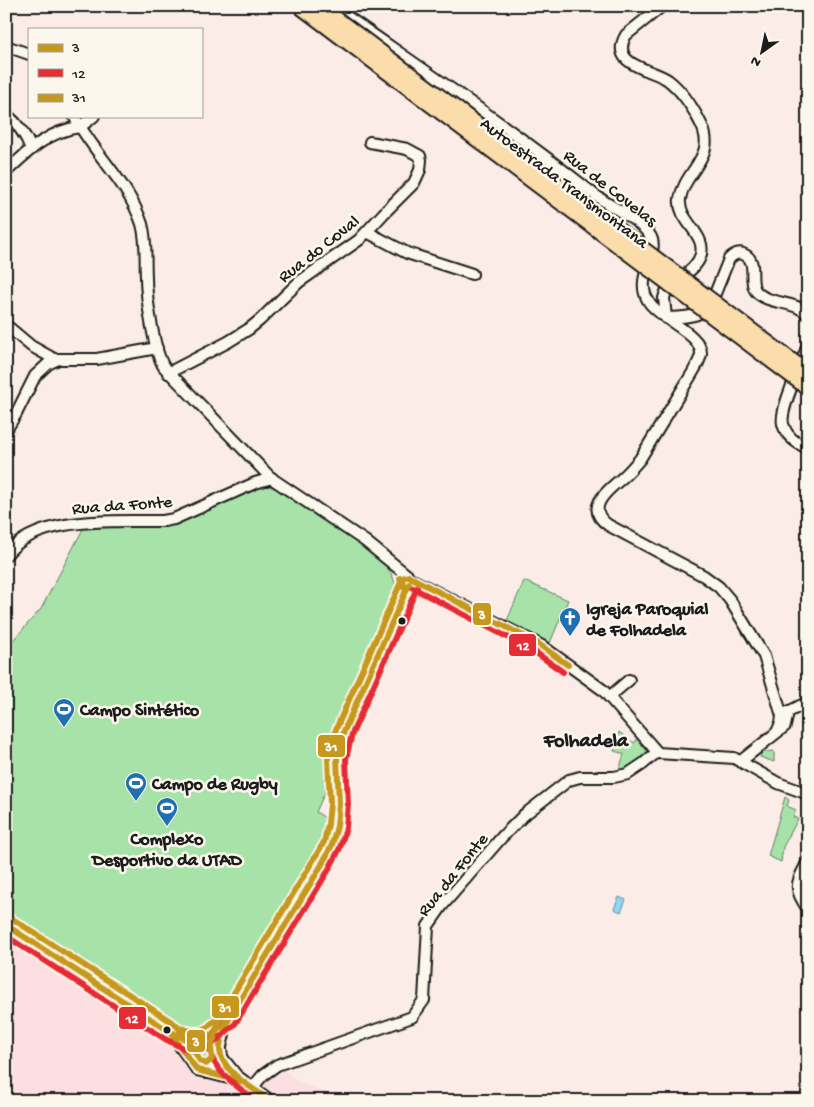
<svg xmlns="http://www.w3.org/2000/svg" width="814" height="1107" font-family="'Gochi Hand',sans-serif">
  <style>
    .built { fill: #fbdfe1 }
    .green { fill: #a7e2a9; stroke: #627f62 }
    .water { fill: #8fd8f1; stroke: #618d9c }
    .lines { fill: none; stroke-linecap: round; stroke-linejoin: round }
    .minor-casing { stroke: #1c1c1c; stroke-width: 14 }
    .minor { stroke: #fbf7ec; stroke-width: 10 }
    .highway-bridge-casing { stroke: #1c1c1c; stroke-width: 18; stroke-linecap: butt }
    .highway-bridge { stroke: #faddab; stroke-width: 14 }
    .bus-1-casing { stroke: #fbf7ec; stroke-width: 10 }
    .bus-2-casing { stroke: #fbf7ec; stroke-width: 10 }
    .bus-3-casing { stroke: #fbf7ec; stroke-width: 10 }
    .bus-1 { stroke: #c6981d; stroke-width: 6 }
    .bus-2 { stroke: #e62c34; stroke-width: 6 }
    .bus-3 { stroke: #c6981d; stroke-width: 6 }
    .bus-dot { fill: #1c1c1c; stroke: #fbf7ec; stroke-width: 2 }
    .labels { text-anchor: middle; stroke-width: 5; stroke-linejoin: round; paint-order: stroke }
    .street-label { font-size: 18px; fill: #1c1c1c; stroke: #fbf7ec }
    .poi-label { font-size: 18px; font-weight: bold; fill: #1c1c1c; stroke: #fbf7ec; text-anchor: start }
    .quarter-label { font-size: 20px; font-weight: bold; fill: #1c1c1c; stroke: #fbf7ec }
    .line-badge { stroke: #fbf7ec; stroke-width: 2 }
    .badge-label { font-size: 14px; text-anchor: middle; font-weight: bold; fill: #fff }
  </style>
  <rect width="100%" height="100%" fill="#fbece7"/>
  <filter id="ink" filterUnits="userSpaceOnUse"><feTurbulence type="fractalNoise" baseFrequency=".02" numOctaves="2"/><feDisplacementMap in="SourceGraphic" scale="10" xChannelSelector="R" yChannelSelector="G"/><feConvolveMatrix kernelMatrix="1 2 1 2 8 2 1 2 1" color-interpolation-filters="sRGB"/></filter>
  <g filter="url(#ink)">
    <polygon class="built" points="16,636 169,704 330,821 327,833 321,851 203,1037 188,1034 179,1049 185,1067 192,1076 200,1079 219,1079 236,1084 254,1095 268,1075 280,1068 294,1079 323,1092 363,1101 6,1101 6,648"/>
    <g class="green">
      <path d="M266 486C285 488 300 502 316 512 338 527 388 555 395 583 396 589 394 596 392 601L336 726 328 754 325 792 316 812 330 821 327 833 321 851 223 1019 203 1037 188 1034 172 1026 6 917V648L41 609 84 527C94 526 104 525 115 525 137 525 159 529 180 522 209 512 235 489 266 486Z"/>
      <polygon points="524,581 568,600 550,643 506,623"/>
      <path d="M619 732 634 743 640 736C644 742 649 747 648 755L633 768 619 771 624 754 614 751Z"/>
      <polygon points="774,751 774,762 760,757 762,752"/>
      <polygon points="785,797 789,800 787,806 796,810 793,817 798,819 783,847 781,862 768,856"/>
      <circle cx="206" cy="1057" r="11"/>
    </g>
    <polygon class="water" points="619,897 626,900 621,912 614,909"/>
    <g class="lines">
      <g class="minor-casing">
        <g id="minor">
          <path d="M332 6C419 67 508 126 591 192 609 207 635 216 649 234 663 251 632 278 649 302 660 319 702 334 701 354 700 360 696 367 693 372L640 459C634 466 628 473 621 479 607 491 584 508 608 525L704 576 719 587 730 600 764 656 782 716 781 723 777 732"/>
          <path d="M662 6 626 35C608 66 653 69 668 80 681 90 693 108 700 122 719 156 685 169 680 199 677 221 709 235 700 257 695 272 674 279 666 292L664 298 666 318"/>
          <polyline points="6,46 29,54"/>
          <path d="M6 114C18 124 26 135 31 149"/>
          <path d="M74 116C94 154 128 182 142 224 147 241 145 259 146 277 146 296 154 352 164 367L271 478 365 541 408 576"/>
          <polyline points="80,127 94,116"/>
          <path d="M6 172C28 151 48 131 80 127"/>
          <polyline points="367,232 407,253 472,274"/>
          <path d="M666 318C682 317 698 318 710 306L729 259C733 255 738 252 743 254 759 260 748 279 755 290 767 306 795 299 808 315"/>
          <polyline points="6,325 31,346 56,360"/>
          <path d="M808 344C803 362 779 409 783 424 786 436 797 444 808 448"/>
          <polyline points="168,373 228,342 249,329 260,320 299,282 359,240 384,213 414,183 420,170 421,160 420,156 407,149 370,142"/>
          <polyline points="6,430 16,414 35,376 48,364 58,359 97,359 157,348"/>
          <path d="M6 555C37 514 118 522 163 521L174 519 255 483 272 478"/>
          <polyline points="405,576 542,646 603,690 658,753 734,758 778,783 808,794"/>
          <polyline points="609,697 629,680"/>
          <polyline points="741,761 785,726 788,712 808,702"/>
          <path d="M808 861C797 883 792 887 808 909"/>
          <path d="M6 925 169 1031C176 1035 183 1039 191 1041 202 1043 226 1038 221 1060 219 1067 214 1071 207 1073"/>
          <polyline points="171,1034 197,1070 244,1082"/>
          <polyline points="205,1041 229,1018 321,866 332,845 337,826 339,804 337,758 344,731 410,583 409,577"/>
          <polyline points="220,1050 228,1019"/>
          <polyline points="221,1056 237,1076 271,1101"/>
          <polyline points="241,1101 263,1075 277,1065 412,1017 424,1000 428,926 442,906 502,837 524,815 569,780 580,777 614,777 628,774 643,764 657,752"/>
        </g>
      </g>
      <use href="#minor" class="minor"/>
      <g class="highway-bridge-casing">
        <g id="highway-bridge">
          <polyline points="300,6 808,388"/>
          <polyline points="319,6 808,373"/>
        </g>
      </g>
      <use href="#highway-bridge" class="highway-bridge"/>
      <g class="bus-1-casing">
        <g id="bus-1">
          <polyline points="404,588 402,578 408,576 537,643 568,665"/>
          <polyline points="6,925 169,1031 185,1039 198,1042 205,1041 229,1018 321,866 332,845 337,826 339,804 337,758 344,731 409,584"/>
          <path d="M229 1018C226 1028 220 1038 220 1048 219 1070 255 1090 271 1101"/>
          <polyline points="169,1031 197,1070 244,1082"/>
        </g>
      </g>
      <g class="bus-2-casing">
        <g id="bus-2">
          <polyline points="413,588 532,650 563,672"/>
          <polyline points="6,936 165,1039 183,1048 198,1051 207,1049 235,1024 328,871 340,848 346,828 348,804 346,759 352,734 417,588"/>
          <path d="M223 1012C219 1024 212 1038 211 1050 210 1069 242 1090 256 1101"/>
        </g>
      </g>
      <g class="bus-3-casing">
        <g id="bus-3">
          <path d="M11 918 181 1028C203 1036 207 1028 222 1013L324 842 328 824 330 804 328 758 336 729 401 582 400 578"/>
          <polyline points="176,1025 189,1042 200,1061 206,1064 212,1059 211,1048 221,1016"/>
        </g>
      </g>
      <use href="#bus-1" class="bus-1"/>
      <use href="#bus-2" class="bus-2"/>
      <use href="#bus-3" class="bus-3"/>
    </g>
  </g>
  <defs>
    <g id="church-pin" transform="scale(1.125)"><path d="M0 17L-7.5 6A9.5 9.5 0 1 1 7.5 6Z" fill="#1f6fb2" stroke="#fbf7ec"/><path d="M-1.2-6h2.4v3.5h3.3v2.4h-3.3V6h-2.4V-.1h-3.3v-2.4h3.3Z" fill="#fff"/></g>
    <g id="stadium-pin" transform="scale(1.125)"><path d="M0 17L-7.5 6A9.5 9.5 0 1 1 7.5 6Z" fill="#1f6fb2" stroke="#fbf7ec"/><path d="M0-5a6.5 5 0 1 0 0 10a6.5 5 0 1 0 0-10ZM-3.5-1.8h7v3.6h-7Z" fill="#fff"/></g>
  </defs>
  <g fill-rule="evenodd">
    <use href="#church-pin" x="570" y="618"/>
    <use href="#stadium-pin" x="64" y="709"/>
    <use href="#stadium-pin" x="136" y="783"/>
    <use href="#stadium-pin" x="167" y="808"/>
  </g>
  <g class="bus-dot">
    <circle cx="402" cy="621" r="4.5"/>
    <circle cx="167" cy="1030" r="4.5"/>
  </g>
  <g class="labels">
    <g class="street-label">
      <text transform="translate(565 182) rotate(37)" y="6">Autoestrada Transmontana</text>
      <text transform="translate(611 187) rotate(38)" y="6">Rua de Covelas</text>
      <text transform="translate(318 248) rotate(-38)" y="6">Rua do Coval</text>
      <text transform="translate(122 504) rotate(-4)" y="6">Rua da Fonte</text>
      <text transform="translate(452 874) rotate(-51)" y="6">Rua da Fonte</text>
    </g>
    <g class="poi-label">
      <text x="586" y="614">Igreja Paroquial<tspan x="586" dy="21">de Folhadela</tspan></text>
      <text x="80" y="715">Campo Sintético</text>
      <text x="152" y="789">Campo de Rugby</text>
      <text x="167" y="844" text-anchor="middle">Complexo<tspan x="167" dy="21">Desportivo da UTAD</tspan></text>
    </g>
    <g class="quarter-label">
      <text x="586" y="746">Folhadela</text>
    </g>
  </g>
  <g class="line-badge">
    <rect x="472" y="602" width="20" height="24" rx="5" fill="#c6981d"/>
    <rect x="508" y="633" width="29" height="24" rx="5" fill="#e62c34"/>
    <rect x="317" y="734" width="29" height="24" rx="5" fill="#c6981d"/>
    <rect x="211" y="995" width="29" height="24" rx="5" fill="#c6981d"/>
    <rect x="118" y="1006" width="29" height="24" rx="5" fill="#e62c34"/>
    <rect x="186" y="1029" width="20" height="24" rx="5" fill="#c6981d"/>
  </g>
  <g class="badge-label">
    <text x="482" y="619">3</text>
    <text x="523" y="650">12</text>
    <text x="331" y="751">31</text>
    <text x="225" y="1012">31</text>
    <text x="132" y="1023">12</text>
    <text x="196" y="1046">3</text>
  </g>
  <rect width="814" height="1107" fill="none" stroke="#fbf7ec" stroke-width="25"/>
  <rect x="12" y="12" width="789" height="1082" fill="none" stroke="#1c1c1c" stroke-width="2" filter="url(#ink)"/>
  <rect x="28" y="28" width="175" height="90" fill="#fbf7ec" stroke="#a29f99"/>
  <rect x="38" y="44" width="25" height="8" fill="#c6981d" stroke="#a29f99"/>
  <text x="72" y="52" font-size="15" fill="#1c1c1c">3</text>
  <rect x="38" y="69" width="25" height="8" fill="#e62c34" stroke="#a29f99"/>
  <text x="72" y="78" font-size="15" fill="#1c1c1c">12</text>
  <rect x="38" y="94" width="25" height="8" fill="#c6981d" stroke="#a29f99"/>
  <text x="72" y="102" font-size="15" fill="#1c1c1c">31</text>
  <g transform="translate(762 52) rotate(213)" stroke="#fbf7ec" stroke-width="4" paint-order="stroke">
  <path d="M0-4L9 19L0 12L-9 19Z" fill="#1c1c1c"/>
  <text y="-8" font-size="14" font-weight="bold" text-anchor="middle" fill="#1c1c1c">N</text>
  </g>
</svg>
